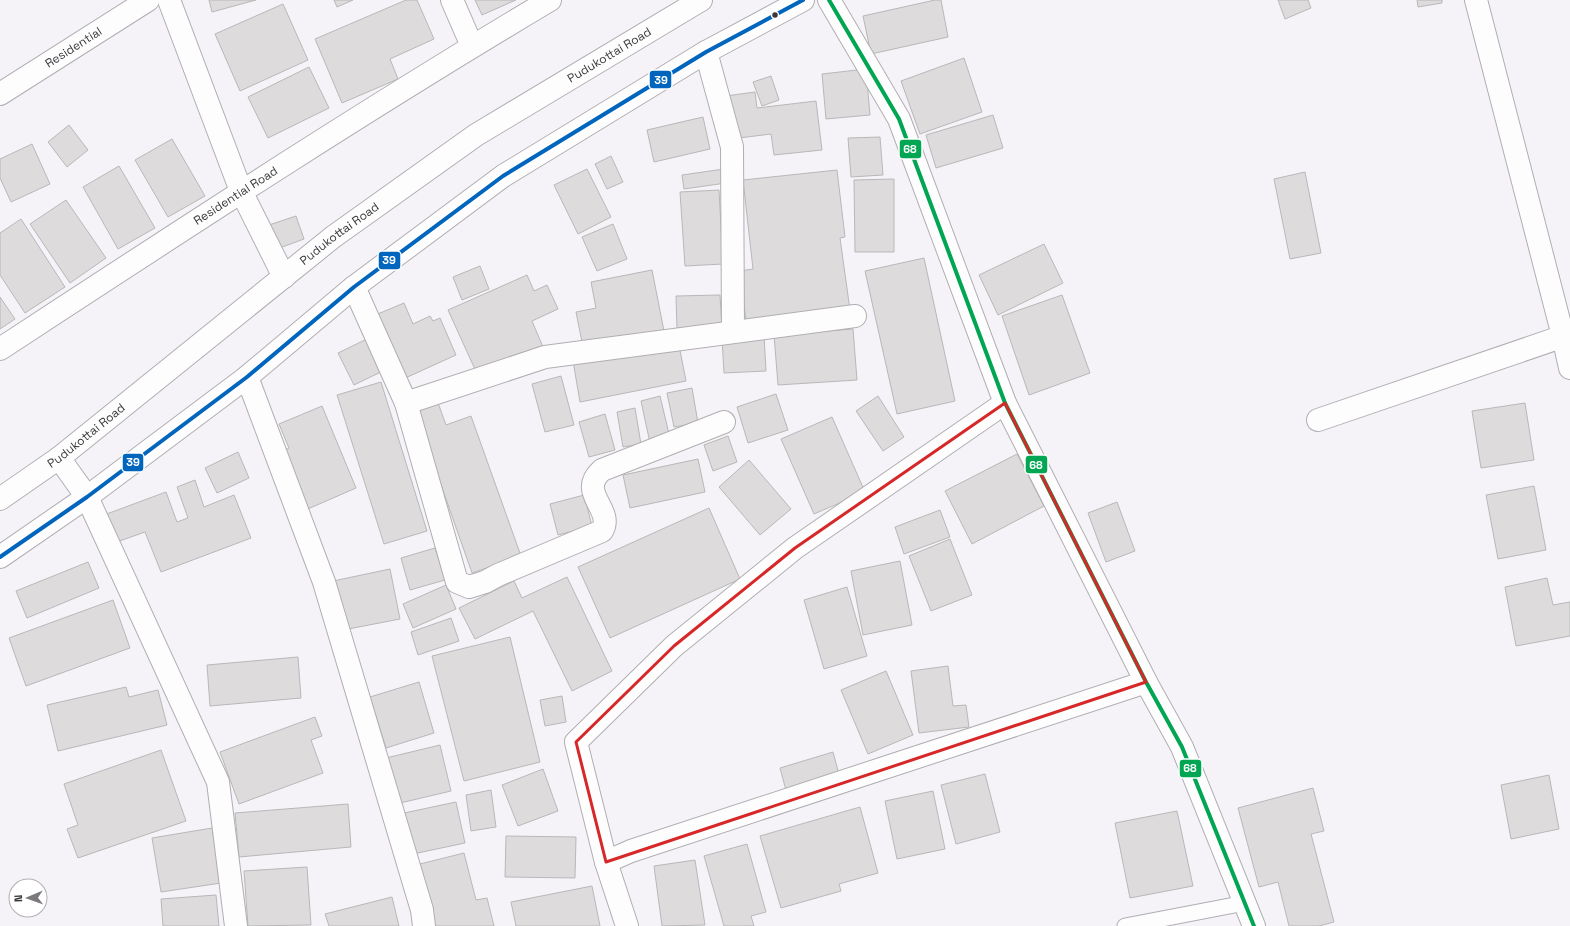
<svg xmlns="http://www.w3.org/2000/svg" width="1570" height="926" font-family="'Space Grotesk',sans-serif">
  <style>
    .building { fill: #dddbdc; stroke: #b8b8b8 }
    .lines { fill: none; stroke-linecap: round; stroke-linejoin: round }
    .lane-casing { stroke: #b0aeb2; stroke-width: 17 }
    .street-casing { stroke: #b0aeb2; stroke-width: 24 }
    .highway-casing { stroke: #b0aeb2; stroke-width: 24 }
    .lane { stroke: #fefdfe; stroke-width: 15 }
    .street { stroke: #fefdfe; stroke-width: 22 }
    .highway { stroke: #fefdfe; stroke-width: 22 }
    .bus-1-casing { stroke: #fff; stroke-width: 7 }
    .bus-2-casing { stroke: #fff; stroke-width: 7 }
    .bus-1 { stroke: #00a651; stroke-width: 4 }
    .bus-2 { stroke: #0065bd; stroke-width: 4 }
    .marked { fill: none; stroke: #d62828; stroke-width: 3; stroke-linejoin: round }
    .bus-dot { fill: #3a373b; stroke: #fff; stroke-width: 1.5 }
    .labels { text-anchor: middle; stroke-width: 3; stroke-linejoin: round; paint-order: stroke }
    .street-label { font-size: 12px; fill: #3a373b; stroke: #fff }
    .line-badge { stroke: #fff; stroke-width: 1.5 }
    .badge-label { font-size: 11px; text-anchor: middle; font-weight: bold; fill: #fff }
  </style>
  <rect width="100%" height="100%" fill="#f6f3f8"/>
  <g class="building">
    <polygon points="209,0 256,0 212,12"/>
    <polygon points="334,0 353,0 337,7"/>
    <polygon points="406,0 417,0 434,39 390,59 398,79 342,103 315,39"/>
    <polygon points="475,0 516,0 482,15"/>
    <polygon points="935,0 941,0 948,37 871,54 863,16"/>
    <polygon points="1278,0 1308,0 1311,8 1285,19"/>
    <polygon points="1417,0 1442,0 1442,3 1418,7"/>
    <polygon points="283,4 308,60 240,91 215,34"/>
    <polygon points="964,58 982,112 920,134 901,81"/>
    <polygon points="309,67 329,108 268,138 248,97"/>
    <polygon points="866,69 870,115 826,119 822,74"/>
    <polygon points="771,76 779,100 762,106 753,82"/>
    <polygon points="755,92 757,108 816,101 822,150 774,155 771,134 731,139 726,96"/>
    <polygon points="993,115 1003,148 936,168 926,135"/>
    <polygon points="703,117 710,149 654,162 647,130"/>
    <polygon points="69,125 88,150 67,167 48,142"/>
    <polygon points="880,137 883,175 851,177 848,138"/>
    <polygon points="172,139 205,196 168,217 135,160"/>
    <polygon points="32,144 50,184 11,202 0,178 0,159"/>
    <polygon points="611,156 623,182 607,189 595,164"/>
    <polygon points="119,166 155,228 118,249 83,187"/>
    <polygon points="587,169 611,217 578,234 554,185"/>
    <polygon points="724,169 726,183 684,189 682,175"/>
    <polygon points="837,170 845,237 840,238 850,310 746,321 740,271 753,269 743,180"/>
    <polygon points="1305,172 1321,253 1290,259 1274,179"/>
    <polygon points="894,179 894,252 855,252 854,180"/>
    <polygon points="719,190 723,264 685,266 680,192"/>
    <polygon points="66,200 106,258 70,283 30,224"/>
    <polygon points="296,216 304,239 277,249 269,225"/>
    <polygon points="21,219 65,287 25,313 0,275 0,233"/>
    <polygon points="613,224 627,259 597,271 582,237"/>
    <polygon points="1044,244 1063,283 998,315 979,275"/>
    <polygon points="924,258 955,401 897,414 865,271"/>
    <polygon points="480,266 489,289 462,300 453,277"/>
    <polygon points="652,270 664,331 583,347 576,312 596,308 591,282"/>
    <polygon points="527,275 534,291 547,285 558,309 532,321 543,347 478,376 448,310"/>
    <polygon points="720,295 722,328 677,329 676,296"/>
    <polygon points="1062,295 1090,373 1029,395 1002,316"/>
    <polygon points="0,297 15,319 0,329"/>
    <polygon points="404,303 413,324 430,316 433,321 440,318 456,355 401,380 373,316"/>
    <polygon points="853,329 857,380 778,385 774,335"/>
    <polygon points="764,335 766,371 724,373 722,338"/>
    <polygon points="371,337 387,369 354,385 338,353"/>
    <polygon points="679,345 686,381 580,402 573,361"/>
    <polygon points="561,376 574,425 545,432 532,384"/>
    <polygon points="381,382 427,531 384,544 337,395"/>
    <polygon points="692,388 698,423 674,427 667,393"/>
    <polygon points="776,394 788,430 748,443 737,407"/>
    <polygon points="660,396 670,438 650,443 641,401"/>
    <polygon points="878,396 904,437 883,451 856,411"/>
    <polygon points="437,400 446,425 471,416 521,556 472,573 414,408"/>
    <polygon points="1525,403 1534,460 1481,468 1472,411"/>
    <polygon points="322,406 356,488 301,512 277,454 289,448 279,424"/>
    <polygon points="635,408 641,444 623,447 617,412"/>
    <polygon points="605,414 615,450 589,457 579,422"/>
    <polygon points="832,417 865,492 814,514 781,439"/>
    <polygon points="728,436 737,462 713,471 704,445"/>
    <polygon points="238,452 249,478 217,493 205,468"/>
    <polygon points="1017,454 1044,506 972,544 945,491"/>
    <polygon points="698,459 705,492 630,508 623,475"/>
    <polygon points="749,460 791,509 760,535 719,487"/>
    <polygon points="195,480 204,507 234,495 251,538 161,572 145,532 114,543 104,515 166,492 177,522 188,518 177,487"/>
    <polygon points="1534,486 1546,550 1498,559 1486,495"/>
    <polygon points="584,495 592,526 558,535 550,504"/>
    <polygon points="1117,502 1135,551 1106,562 1088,513"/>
    <polygon points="709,508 740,579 610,638 578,567"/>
    <polygon points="940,510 950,537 904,554 895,527"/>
    <polygon points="950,539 972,595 931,611 909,556"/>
    <polygon points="435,548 445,580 410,590 401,558"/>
    <polygon points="900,561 912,625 863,635 851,571"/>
    <polygon points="88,562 99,588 27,618 16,591"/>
    <polygon points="390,569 400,619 343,630 333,581"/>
    <polygon points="567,577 612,671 572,691 533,611 475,639 459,608 514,581 522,598"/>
    <polygon points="1547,578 1553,605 1570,602 1570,636 1516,646 1505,587"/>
    <polygon points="446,585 456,609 413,628 403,604"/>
    <polygon points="847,587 867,656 824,669 804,600"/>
    <polygon points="113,600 130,648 26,686 9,638"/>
    <polygon points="451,618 459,641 418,655 411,632"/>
    <polygon points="510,637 540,762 464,781 432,656"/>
    <polygon points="298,657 301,698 210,706 207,665"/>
    <polygon points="948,666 953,706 966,705 969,727 919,733 911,671"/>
    <polygon points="886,671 913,735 868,754 841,690"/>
    <polygon points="419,682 434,733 386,748 370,697"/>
    <polygon points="126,687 129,697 158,690 167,725 58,751 47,705"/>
    <polygon points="562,696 566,722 545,726 540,700"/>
    <polygon points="315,717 322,736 311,740 323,773 239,804 220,752"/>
    <polygon points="440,745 451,791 396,804 386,758"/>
    <polygon points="161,750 186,821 78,858 67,829 78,825 64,784"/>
    <polygon points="833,752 840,778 787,794 780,768"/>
    <polygon points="543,769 558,811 518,826 502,785"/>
    <polygon points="985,774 1000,832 956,844 941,785"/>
    <polygon points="1549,775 1559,829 1511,839 1501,785"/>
    <polygon points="1313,788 1324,831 1311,834 1334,922 1319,926 1289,926 1278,882 1259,887 1238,808"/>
    <polygon points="491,790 496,827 471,831 466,795"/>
    <polygon points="933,791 945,849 897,859 885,801"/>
    <polygon points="456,802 465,843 413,854 404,813"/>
    <polygon points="348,804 351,847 239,857 235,813"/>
    <polygon points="860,807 878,873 839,884 841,891 781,908 760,836"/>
    <polygon points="1177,811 1193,886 1130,898 1115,823"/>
    <polygon points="212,828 221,883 161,892 152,838"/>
    <polygon points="506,836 576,837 575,878 505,877"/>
    <polygon points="747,844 766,912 751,916 754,926 724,926 704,856"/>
    <polygon points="464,853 476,900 487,898 494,926 435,926 426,892 416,865"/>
    <polygon points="695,860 705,925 662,926 654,866"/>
    <polygon points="307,867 311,925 248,926 244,871"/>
    <polygon points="592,886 600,926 516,926 511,902"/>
    <polygon points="216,895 219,926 163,926 161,899"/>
    <polygon points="392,897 399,926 329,926 325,914"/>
  </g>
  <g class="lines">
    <g class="lane-casing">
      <polyline id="lane" points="1125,926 1245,903"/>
    </g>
    <g class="street-casing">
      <g id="street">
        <polyline points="169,0 241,191 284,277"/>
        <polyline points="452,0 472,46"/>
        <polyline points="829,0 899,119 1005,403 1146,682 1182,747 1254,926"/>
        <polyline points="1476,0 1563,336 1570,368"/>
        <polyline points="706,52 732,147 733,332"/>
        <path id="s1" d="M0 94 148 0"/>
        <path d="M354 287 406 403 457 582 469 587 485 582 498 575 602 531C615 509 576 493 602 470L724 422"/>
        <path id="s2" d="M0 349C182 230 363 111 550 0"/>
        <polyline points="247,377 324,582 422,910 424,926"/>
        <polyline points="406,403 545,357 855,316"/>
        <polyline points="1318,420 1570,334"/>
        <polyline points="59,458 87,497 218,782 236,926"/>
        <polyline points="606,862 576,742 674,646 795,548 1005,403"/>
        <polyline points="627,926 606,862 631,851 1146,682"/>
      </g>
    </g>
    <g class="highway-casing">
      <g id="highway">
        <path id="s3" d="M0 499 59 458 333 237 476 135 701 0"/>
        <polyline points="0,557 87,497 247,377 354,287 503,176 706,52 803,0"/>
      </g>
    </g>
    <use href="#lane" class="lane"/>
    <use href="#street" class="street"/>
    <use href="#highway" class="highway"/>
    <g class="bus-1-casing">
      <polyline id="bus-1" points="829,0 899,119 1005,403 1146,682 1182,747 1254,926"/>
    </g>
    <g class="bus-2-casing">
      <polyline id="bus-2" points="0,557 87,497 247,377 354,287 503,176 706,52 803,0"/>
    </g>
    <use href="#bus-1" class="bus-1"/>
    <use href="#bus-2" class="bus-2"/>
  </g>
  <path class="marked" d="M1005 403 1146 682 606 862 576 742 674 646 795 548Z"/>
  <circle class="bus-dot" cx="775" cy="15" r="3.5"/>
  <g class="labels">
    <g class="street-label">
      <text dy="4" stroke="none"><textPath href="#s1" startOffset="87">Residential</textPath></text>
      <text dy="4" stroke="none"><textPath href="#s3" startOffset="755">Pudukottai Road</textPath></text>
      <text dy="4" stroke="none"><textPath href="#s2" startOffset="281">Residential Road</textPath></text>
      <text dy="4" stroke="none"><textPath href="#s3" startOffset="431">Pudukottai Road</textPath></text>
      <text dy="4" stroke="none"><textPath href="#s3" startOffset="107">Pudukottai Road</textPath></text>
    </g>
  </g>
  <g class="line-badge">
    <rect x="649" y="70" width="23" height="19" rx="4" fill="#0065bd"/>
    <rect x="899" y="139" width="23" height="20" rx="4" fill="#00a651"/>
    <rect x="378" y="251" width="23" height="19" rx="4" fill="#0065bd"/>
    <rect x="122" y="453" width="22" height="19" rx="4" fill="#0065bd"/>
    <rect x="1025" y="455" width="23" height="19" rx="4" fill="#00a651"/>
    <rect x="1179" y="759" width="23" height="19" rx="4" fill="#00a651"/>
  </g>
  <g class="badge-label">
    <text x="661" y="84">39</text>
    <text x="910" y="153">68</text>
    <text x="389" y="264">39</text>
    <text x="133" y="466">39</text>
    <text x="1036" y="469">68</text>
    <text x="1190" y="772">68</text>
  </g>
  <g transform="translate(28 898) rotate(268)"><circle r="19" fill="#ffffff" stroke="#b0afb1"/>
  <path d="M0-3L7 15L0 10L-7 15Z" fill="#7c797d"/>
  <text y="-6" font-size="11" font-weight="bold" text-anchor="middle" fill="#3a373b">N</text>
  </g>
</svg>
